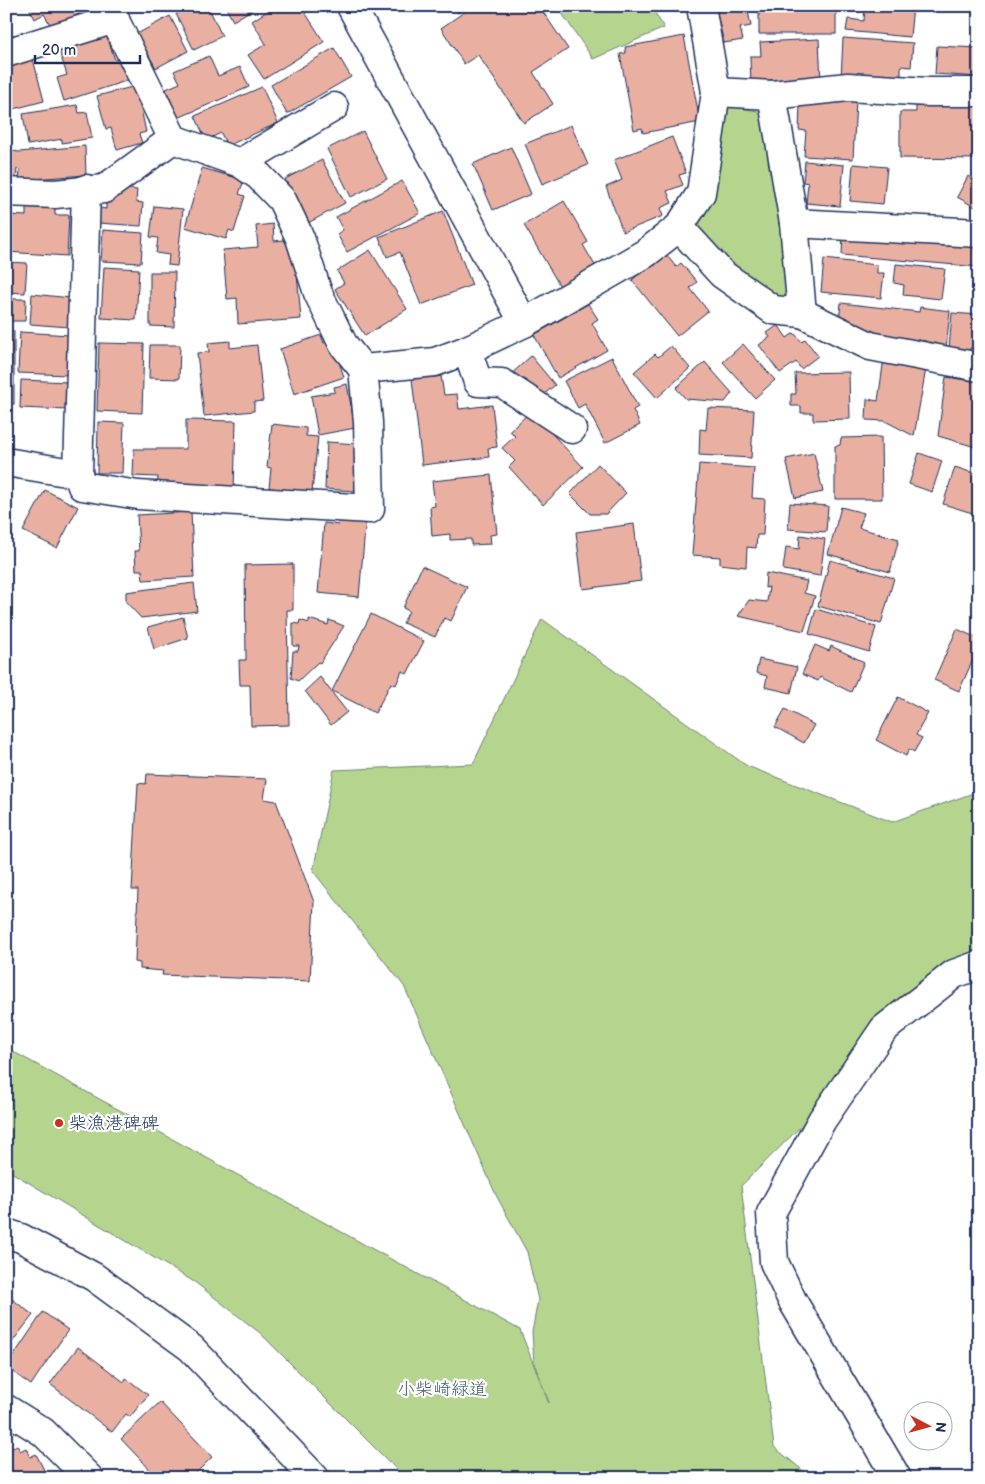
<svg xmlns="http://www.w3.org/2000/svg" width="985" height="1484" font-family="'Balsamiq Sans','Klee One',sans-serif">
  <style>
    .green { fill: #b5d58f; stroke: #688276 }
    .building { fill: #e9b0a1; stroke: #1b2f5e }
    .lines { fill: none; stroke-linecap: round; stroke-linejoin: round }
    .minor-casing { stroke: #1b2f5e; stroke-width: 31 }
    .minor { stroke: #fff; stroke-width: 28 }
    .poi-dot { fill: #c8321e; stroke: #fff; stroke-width: 2 }
    .labels { text-anchor: middle; stroke-width: 4.5; stroke-linejoin: round; paint-order: stroke }
    .poi-label { font-size: 18px; fill: #1b2f5e; stroke: #fff; text-anchor: start }
    .park-label { font-size: 18px; fill: #49616d; stroke: #fff }
  </style>
  <rect width="100%" height="100%" fill="#fff"/>
  <filter id="ink" filterUnits="userSpaceOnUse"><feTurbulence type="fractalNoise" baseFrequency=".02" numOctaves="2"/><feDisplacementMap in="SourceGraphic" scale="10" xChannelSelector="R" yChannelSelector="G"/><feConvolveMatrix kernelMatrix="1 2 1 2 8 2 1 2 1" color-interpolation-filters="sRGB"/></filter>
  <g filter="url(#ink)">
    <g class="green">
      <polygon points="557,6 651,6 664,28 593,59"/>
      <path d="M727 106 770 113 797 302C752 303 720 262 692 232Z"/>
      <polygon points="542,619 747,766 892,822 979,791 979,959 954,974 741,1186 774,1447 812,1478 405,1478 260,1333 196,1283 6,1169 6,1100 12,1051 520,1330 549,1403 534,1363 532,1332 538,1300 527,1252 496,1195 404,986 313,871 334,770 473,764"/>
    </g>
    <g class="building">
      <polygon points="28,6 93,6 52,28 44,14 35,19"/>
      <polygon points="192,6 208,6 222,36 194,50 176,14"/>
      <polygon points="225,6 258,6 233,21"/>
      <polygon points="275,6 301,6 324,42 264,79 248,55 266,44 252,21"/>
      <polygon points="454,6 467,6 458,13"/>
      <polygon points="473,6 539,6 568,49 533,72 553,104 524,123 478,55 464,64 441,28"/>
      <polygon points="715,6 747,6 751,26 740,28 743,40 724,43"/>
      <rect x="759" y="6" width="77" height="28"/>
      <polygon points="865,6 913,6 910,37 846,31 848,19 864,21"/>
      <polygon points="170,16 188,51 156,68 137,34"/>
      <polygon points="106,33 115,60 122,58 129,80 64,101 57,78 67,75 58,48"/>
      <polygon points="684,36 700,122 643,133 642,128 634,130 620,54 626,53 625,47"/>
      <polygon points="843,38 913,43 911,67 901,66 901,83 841,79"/>
      <polygon points="819,39 821,82 751,87 750,56 761,56 760,42"/>
      <polygon points="937,46 979,48 979,77 935,74"/>
      <polygon points="334,48 351,77 287,114 271,85"/>
      <polygon points="209,56 218,76 240,67 249,87 178,118 166,89 180,83 174,71"/>
      <polygon points="33,59 44,101 6,111 6,66"/>
      <polygon points="136,86 146,132 139,134 142,143 117,150 111,128 106,129 97,96"/>
      <polygon points="262,87 278,123 227,146 221,133 206,140 195,116"/>
      <polygon points="814,97 856,100 853,159 804,156 806,131 799,130 800,104 814,105"/>
      <polygon points="77,105 79,113 87,112 92,138 62,143 62,139 28,145 23,114"/>
      <polygon points="916,106 978,106 979,159 900,158 900,112 916,112"/>
      <polygon points="571,125 588,165 542,184 525,144"/>
      <polygon points="363,131 387,179 351,197 327,149"/>
      <polygon points="672,137 686,173 679,175 683,185 667,191 672,203 660,208 663,216 623,232 606,187 622,180 614,160"/>
      <polygon points="85,146 86,175 19,180 20,170 17,169 16,179 6,178 6,150 19,152"/>
      <polygon points="511,147 531,194 493,210 473,164"/>
      <polygon points="322,160 345,203 308,223 285,179"/>
      <polygon points="805,161 844,165 840,206 806,203 808,183 803,182"/>
      <polygon points="853,164 887,167 883,204 850,201"/>
      <polygon points="202,168 244,180 239,194 245,196 234,232 229,230 226,239 185,227"/>
      <polygon points="968,176 979,184 979,200 978,207 975,207 957,197"/>
      <polygon points="402,181 420,213 347,252 337,234 343,230 336,217"/>
      <polygon points="123,188 137,190 136,202 143,203 141,226 98,223 100,208 106,209 106,198 114,192 122,194"/>
      <polygon points="564,201 588,242 583,245 596,267 561,288 524,225"/>
      <polygon points="154,206 183,209 177,266 168,265 169,255 156,253 158,238 150,237"/>
      <polygon points="6,207 11,207 10,215 26,216 26,207 55,209 55,215 69,215 67,256 6,252"/>
      <polygon points="443,211 472,285 421,305 400,252 387,257 379,237"/>
      <polygon points="273,224 274,241 294,239 301,319 238,324 237,298 227,299 223,250 258,247 256,226"/>
      <polygon points="103,230 143,233 141,263 101,261"/>
      <polygon points="843,233 975,243 975,249 979,249 979,267 842,255"/>
      <polygon points="370,250 407,309 365,336 335,289 344,283 337,271"/>
      <polygon points="665,253 676,267 681,263 697,282 690,288 708,311 677,336 632,280"/>
      <polygon points="824,259 877,265 877,273 884,273 881,298 821,292"/>
      <polygon points="6,262 27,263 25,293 6,292"/>
      <polygon points="896,264 945,269 941,299 903,295 904,285 894,283"/>
      <polygon points="104,267 139,269 136,320 101,318"/>
      <polygon points="150,272 175,272 174,327 150,326"/>
      <polygon points="32,294 71,298 69,327 30,324"/>
      <polygon points="6,299 26,299 25,321 6,321"/>
      <polygon points="841,303 919,312 920,307 950,311 946,349 926,346 926,341 852,333 839,322"/>
      <polygon points="588,304 598,319 592,323 607,350 558,378 534,335"/>
      <polygon points="952,313 979,315 979,349 970,348 970,351 949,349"/>
      <polygon points="778,325 787,338 794,333 802,342 805,339 818,356 801,369 796,362 780,373 759,345 770,337 767,333"/>
      <rect x="6" y="331" width="8" height="73"/>
      <polygon points="20,332 70,335 68,375 18,373"/>
      <polygon points="321,335 324,343 332,340 344,377 294,394 280,349"/>
      <polygon points="230,341 230,348 257,345 263,401 254,402 254,411 204,416 197,353 209,352 208,343"/>
      <polygon points="99,343 144,344 142,413 97,411"/>
      <polygon points="743,344 775,380 755,398 723,362"/>
      <polygon points="150,345 180,345 179,379 149,378"/>
      <polygon points="671,346 690,368 657,398 634,372 655,354 658,357"/>
      <polygon points="531,356 555,385 541,397 508,377"/>
      <polygon points="612,357 638,407 633,410 640,425 605,443 585,404 578,408 564,381"/>
      <polygon points="884,358 927,363 914,436 885,421 866,420 867,399 878,401"/>
      <polygon points="705,362 732,393 725,402 686,399 676,388"/>
      <polygon points="849,372 850,419 813,420 813,413 801,413 801,406 791,406 791,394 796,394 795,373"/>
      <polygon points="441,376 444,395 457,394 459,409 492,405 497,447 488,448 489,457 422,465 412,379"/>
      <polygon points="946,377 979,382 979,448 938,436"/>
      <polygon points="21,380 69,382 68,410 20,408"/>
      <polygon points="347,384 355,428 318,435 311,396 335,392 334,387"/>
      <polygon points="708,408 754,410 751,458 699,455 700,429 706,430"/>
      <polygon points="531,411 583,467 543,505 509,467 515,461 502,448 515,436 510,431"/>
      <polygon points="186,420 236,421 234,490 157,489 158,477 133,476 134,449 186,449"/>
      <polygon points="98,422 124,423 122,473 97,473"/>
      <polygon points="272,424 306,428 306,436 318,437 312,492 269,488 271,468 267,467"/>
      <polygon points="881,437 882,499 835,499 835,446 840,445 841,438"/>
      <polygon points="327,442 358,444 355,491 325,489"/>
      <polygon points="814,453 823,492 795,498 786,459"/>
      <polygon points="919,453 942,461 932,492 909,484"/>
      <polygon points="598,464 626,493 606,514 590,514 570,494"/>
      <polygon points="699,464 754,468 752,498 765,499 763,535 757,535 756,548 747,547 746,567 720,564 720,557 692,555"/>
      <polygon points="955,467 979,475 979,515 943,504"/>
      <polygon points="491,475 497,534 490,535 491,544 471,545 471,539 450,540 450,534 432,536 430,507 435,506 432,481"/>
      <polygon points="45,490 78,507 57,548 23,531"/>
      <polygon points="790,503 828,506 826,532 788,529"/>
      <polygon points="841,507 864,513 859,528 899,539 890,572 828,554"/>
      <polygon points="191,512 194,577 143,580 142,570 136,570 135,551 139,551 137,515"/>
      <polygon points="339,516 366,518 359,597 318,593 324,523 338,525"/>
      <polygon points="634,524 641,581 583,589 576,532"/>
      <polygon points="800,535 825,539 820,576 783,570 786,547 799,549"/>
      <polygon points="830,560 894,578 881,624 818,606"/>
      <polygon points="293,564 293,610 287,610 289,725 251,726 250,685 240,685 239,660 246,660 245,565"/>
      <polygon points="422,566 467,587 451,621 444,618 435,637 403,623 409,611 403,608"/>
      <polygon points="766,573 807,581 804,593 815,596 804,631 738,616 749,600 767,602 769,587 765,588"/>
      <polygon points="194,583 197,611 141,618 126,602 126,592"/>
      <polygon points="816,609 876,627 869,652 809,634"/>
      <polygon points="371,614 424,641 407,674 402,671 396,685 391,683 375,713 332,691"/>
      <polygon points="183,617 188,638 154,649 148,627"/>
      <polygon points="309,619 328,625 329,620 344,626 320,663 318,662 298,681 291,678 293,651 298,651 299,646 293,646 293,623 299,624 300,620 309,623"/>
      <polygon points="957,629 979,639 979,646 959,691 934,680"/>
      <polygon points="815,645 829,651 831,646 864,662 851,692 820,677 818,681 802,674"/>
      <polygon points="759,659 797,667 791,693 765,687 767,676 756,673"/>
      <polygon points="320,677 347,712 331,725 305,691"/>
      <polygon points="898,697 928,713 916,735 922,738 914,752 909,749 906,756 876,740"/>
      <polygon points="785,709 814,725 804,743 775,727"/>
      <polygon points="147,774 267,779 264,799 276,801 314,902 310,981 162,975 163,971 140,969 140,963 135,962 138,890 132,890 138,783 146,784"/>
      <polygon points="12,1299 33,1315 6,1350 6,1307"/>
      <polygon points="43,1312 68,1330 31,1385 6,1367"/>
      <polygon points="78,1347 124,1382 126,1378 148,1395 130,1417 126,1414 112,1432 50,1384"/>
      <polygon points="160,1402 212,1457 191,1478 158,1478 121,1439"/>
      <polygon points="17,1445 20,1451 26,1448 30,1457 36,1454 48,1478 6,1478 6,1451"/>
    </g>
    <g class="lines">
      <g class="minor-casing">
        <g id="minor">
          <polyline points="351,6 524,323"/>
          <polyline points="6,53 115,19"/>
          <polyline points="772,95 848,87 928,92 979,92"/>
          <polyline points="240,163 334,107"/>
          <polyline points="6,192 55,194 104,189 173,139"/>
          <polyline points="794,223 979,233"/>
          <polyline points="679,227 722,274 773,310 802,313 794,223 772,95 716,92"/>
          <polyline points="802,313 870,346 979,367"/>
          <polyline points="467,350 478,382 502,383 572,429"/>
          <polyline points="363,369 435,362 467,350 524,323 646,253 679,227 701,193 716,92 701,6"/>
          <polyline points="6,462 78,474 82,486 138,495 370,509 368,422 363,369 343,344 318,293 300,238 282,200 259,176 240,163 173,139 108,6"/>
          <polyline points="78,474 86,189"/>
          <polyline points="6,1233 21,1238 94,1277 191,1348 315,1478"/>
          <polyline points="6,1409 43,1432 89,1478"/>
          <polyline points="897,1478 792,1300 774,1262 771,1213 822,1120 884,1029 954,974 979,965"/>
        </g>
      </g>
      <use href="#minor" class="minor"/>
    </g>
  </g>
  <circle class="poi-dot" cx="59" cy="1123" r="5"/>
  <g class="labels">
    <g class="poi-label">
      <text x="69" y="1129">柴漁港碑碑</text>
    </g>
    <g class="park-label">
      <text x="442" y="1395">小柴崎緑道</text>
    </g>
  </g>
  <rect width="985" height="1484" fill="none" stroke="#fff" stroke-width="25"/>
  <rect x="12" y="12" width="960" height="1459" fill="none" stroke="#1b2f5e" stroke-width="2" filter="url(#ink)"/>
  <g transform="translate(928 1426) rotate(96)"><circle r="24" fill="#ffffff" stroke="#a4acbf"/>
  <path d="M0-4L9 19L0 12L-9 19Z" fill="#c8321e"/>
  <text y="-8" font-size="14" font-weight="bold" text-anchor="middle" fill="#1b2f5e">N</text>
  </g>
  <path d="M35 55v8h105v-8" fill="none" stroke="#1b2f5e" stroke-width="2.5"/>
  <text x="42" y="55" font-size="15" fill="#1b2f5e" stroke="#ffffff" stroke-width="4" paint-order="stroke">20 m</text>
</svg>
